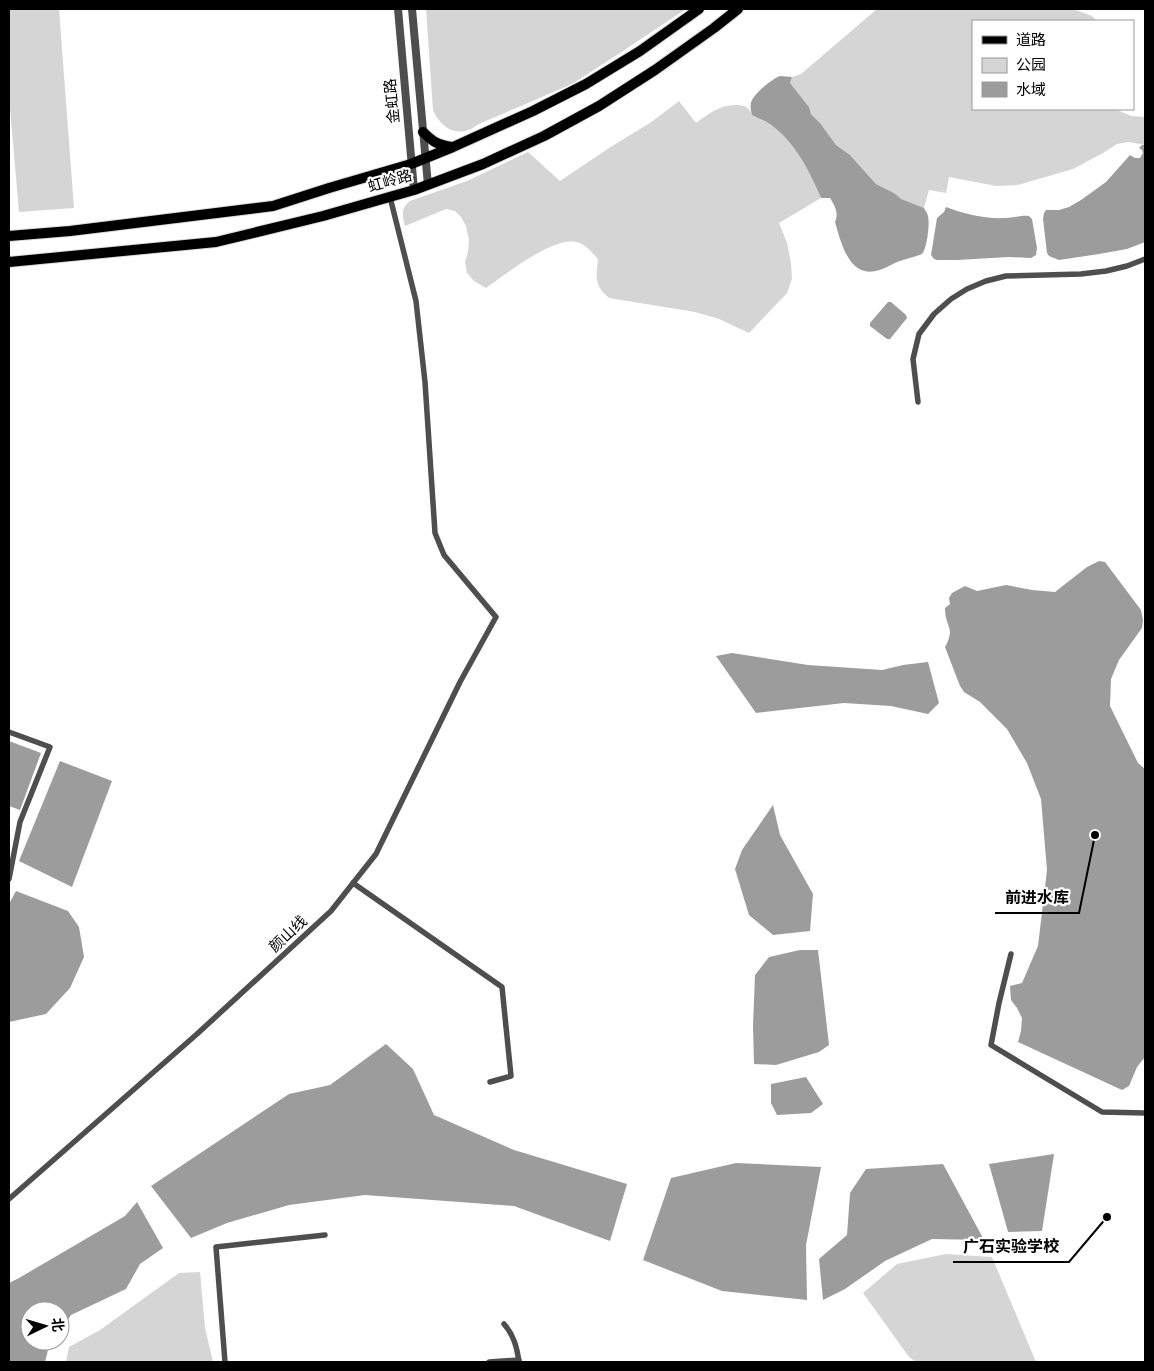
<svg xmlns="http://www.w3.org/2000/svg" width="1154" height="1371" font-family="'DejaVu Sans','Noto Sans SC',sans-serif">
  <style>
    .green { fill: #d5d5d5 }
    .water { fill: #9c9c9c }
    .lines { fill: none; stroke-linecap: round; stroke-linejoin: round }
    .primary-casing { stroke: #dbdbdb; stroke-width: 12 }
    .minor { stroke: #4e4e4e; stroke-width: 5.5 }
    .tertiary { stroke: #4e4e4e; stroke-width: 8 }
    .primary { stroke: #000; stroke-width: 10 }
    .labels { text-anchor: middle; stroke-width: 4.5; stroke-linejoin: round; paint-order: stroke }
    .street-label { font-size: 15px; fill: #000; stroke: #fff }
    .leader { fill: none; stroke: #000; stroke-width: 2 }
    .callout-dot { fill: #000; stroke: #fff; stroke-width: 2 }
    .callout-label { font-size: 16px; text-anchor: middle; font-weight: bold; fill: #000; stroke: #fff; stroke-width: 4.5; stroke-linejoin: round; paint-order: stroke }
  </style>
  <rect width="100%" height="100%" fill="#fff"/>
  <g class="green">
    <polygon points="9,9 59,9 74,208 19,212 9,97"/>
    <path d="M426 9H686L620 53 572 84 479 124C475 126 472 129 468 130 452 136 439 124 433 110Z"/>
    <polygon points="877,9 1073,9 1092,16 1097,21 973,21 973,109 1115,109 1131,116 1145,117 1145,145 1129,142 1117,144 1103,153 1073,169 1018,185 996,186 949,177 946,193 929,190 924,208 900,199 894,193 876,184 850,155 836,145 820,123 811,114 809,107 790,83 792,77 801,74"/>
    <path d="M679 101 696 123C708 114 721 104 737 105 752 106 747 111 755 116 759 119 764 121 769 123 795 140 809 170 821 198L779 223 787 243 791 263 792 279 787 293 749 333 719 319 695 312 609 298C594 285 596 278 598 259 592 252 585 244 576 242 552 237 506 274 486 288L474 281 467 273 465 262 468 252 469 240 466 226 461 217 455 211 446 209 405 226C402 215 401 208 410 201L467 181 528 152 560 181 609 148 650 123Z"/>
    <polygon points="946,1254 992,1257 1036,1362 916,1362 909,1357 863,1293 897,1264"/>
    <polygon points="200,1272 205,1328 213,1362 66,1362 69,1347 100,1330 179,1273"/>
  </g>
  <g class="water">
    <path d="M780 76 792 77 790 83 809 107 811 114 820 123 836 145 850 155 876 184 894 193 901 199 924 208C926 212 927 212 928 216 930 224 927 248 922 254 913 258 902 259 893 264 888 266 884 269 879 270 849 280 841 242 835 222 839 213 835 206 830 198H821C809 170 795 142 770 124 765 121 758 118 752 115 751 111 750 107 751 103 753 94 772 79 780 76Z"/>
    <polygon points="1142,145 1145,145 1145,242 1127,249 1099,254 1059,260 1049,256 1047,253 1043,219 1044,213 1046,210 1059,210 1069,207 1081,200 1106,182 1130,155 1135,158 1140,158 1143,153 1142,150 1139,148"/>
    <path d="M946 207C964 214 985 219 1005 218 1013 218 1022 215 1029 216L1032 219 1037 248 1036 255 1031 258 1009 257 957 260H937L934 259 931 255 937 218 944 212Z"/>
    <polygon points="888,302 891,302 906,315 907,318 890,339 887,339 870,326 870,323"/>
    <path d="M1099 561 1105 562 1141 610 1143 620 1142 628 1119 660 1111 679 1110 706 1138 763 1145 769V1057L1137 1067 1129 1086 1122 1090 1018 1042 1021 1031 1022 1018 1017 1008 1011 1000 1010 986 1022 983 1038 946 1047 870 1041 799 1027 763 1007 729 980 702 964 692 960 686 945 647C956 627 945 628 945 608L950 604 949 598 952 593 965 586 977 591 1006 585 1032 590 1055 592 1087 567Z"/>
    <polygon points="732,653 808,665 882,670 903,665 928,662 939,703 928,714 891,706 844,703 756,713 716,656"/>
    <polygon points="9,741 41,753 20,810 9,806"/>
    <polygon points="60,761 112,781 72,887 19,861"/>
    <polygon points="773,805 780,835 813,894 810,931 773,935 749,915 735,869 742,850"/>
    <polygon points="16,891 68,911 79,927 84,957 70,988 46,1014 9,1022 9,904"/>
    <polygon points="800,950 818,950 829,1045 819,1052 776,1065 754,1064 753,1026 755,975 769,957"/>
    <polygon points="386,1044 413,1069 434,1115 514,1150 627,1184 610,1241 514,1206 365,1195 289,1205 227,1223 191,1238 151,1186 289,1094 330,1085"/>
    <polygon points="806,1077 823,1104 811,1113 777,1115 771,1103 771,1084"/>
    <polygon points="1054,1154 1042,1231 1008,1232 989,1164"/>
    <polygon points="736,1163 821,1167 806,1245 807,1300 722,1291 643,1260 671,1178"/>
    <polygon points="943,1164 984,1240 932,1239 885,1261 845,1289 823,1300 819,1259 847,1235 850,1193 866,1169"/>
    <polygon points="137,1202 163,1248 140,1264 126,1289 71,1315 60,1332 60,1311 30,1311 30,1341 54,1341 48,1350 45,1362 9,1362 9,1283 19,1278 125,1216"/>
  </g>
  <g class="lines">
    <g class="primary-casing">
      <g id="primary">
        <path d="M423 132C433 142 438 145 452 147"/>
        <polyline points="9,236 70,231 273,206 329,188 411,164 453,147 533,111 586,84 640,51 699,9"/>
        <polyline points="9,262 216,242 323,216 414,190 483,164 544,136 599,106 655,70 714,28 738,9"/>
      </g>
    </g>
    <g class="minor">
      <polyline points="918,402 913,359 919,334 934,314 951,299 967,289 986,281 1006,276 1081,274 1106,271 1127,266 1145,259"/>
      <polyline points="9,732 50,747 20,822 9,879"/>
      <polyline points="353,883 502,987 511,1076 490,1082"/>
      <polyline points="1011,954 999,1003 991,1045 1102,1112 1145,1113"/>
      <polyline points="9,1199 197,1034 331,911 376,854 460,682 496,617 444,555 435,533 425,382 416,301 390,197"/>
      <path d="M504 1324C514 1335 517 1348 519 1362"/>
      <polyline points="225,1362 216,1247 325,1235"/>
      <polyline points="489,1362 519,1360"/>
    </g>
    <g class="tertiary">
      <polyline points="398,9 414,190"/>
      <polyline points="412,9 428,185"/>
    </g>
    <use href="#primary" class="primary"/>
  </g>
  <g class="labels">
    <g class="street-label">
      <text transform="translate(392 101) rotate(-95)" y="5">金虹路</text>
      <text transform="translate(390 181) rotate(-16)" y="5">虹岭路</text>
      <text transform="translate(288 934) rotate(-43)" y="5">颜山线</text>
    </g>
  </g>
  <path class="leader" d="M1095 835L1079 913H995M1107 1217L1069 1262H953"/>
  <g class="callout-dot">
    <circle cx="1095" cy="835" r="5"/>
    <circle cx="1107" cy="1217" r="5"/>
  </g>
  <g class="callout-label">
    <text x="1037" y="903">前进水库</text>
    <text x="1011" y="1252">广石实验学校</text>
  </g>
  <rect width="1154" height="1371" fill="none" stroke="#000000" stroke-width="20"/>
  <rect x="972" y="20" width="162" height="90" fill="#ffffff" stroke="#999999"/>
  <rect x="982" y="36" width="25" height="8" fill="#000000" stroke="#999999"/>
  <text x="1016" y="45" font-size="15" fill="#000000">道路</text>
  <rect x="982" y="58" width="25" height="15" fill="#d5d5d5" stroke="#999999"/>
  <text x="1016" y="70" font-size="15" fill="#000000">公园</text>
  <rect x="982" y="82" width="25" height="15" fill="#9c9c9c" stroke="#999999"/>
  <text x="1016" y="95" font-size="15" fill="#000000">水域</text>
  <g transform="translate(45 1326) rotate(85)"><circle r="24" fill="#ffffff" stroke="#999999"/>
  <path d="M0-4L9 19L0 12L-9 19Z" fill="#000000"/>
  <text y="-8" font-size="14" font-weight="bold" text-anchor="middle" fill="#000000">北</text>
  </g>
</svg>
